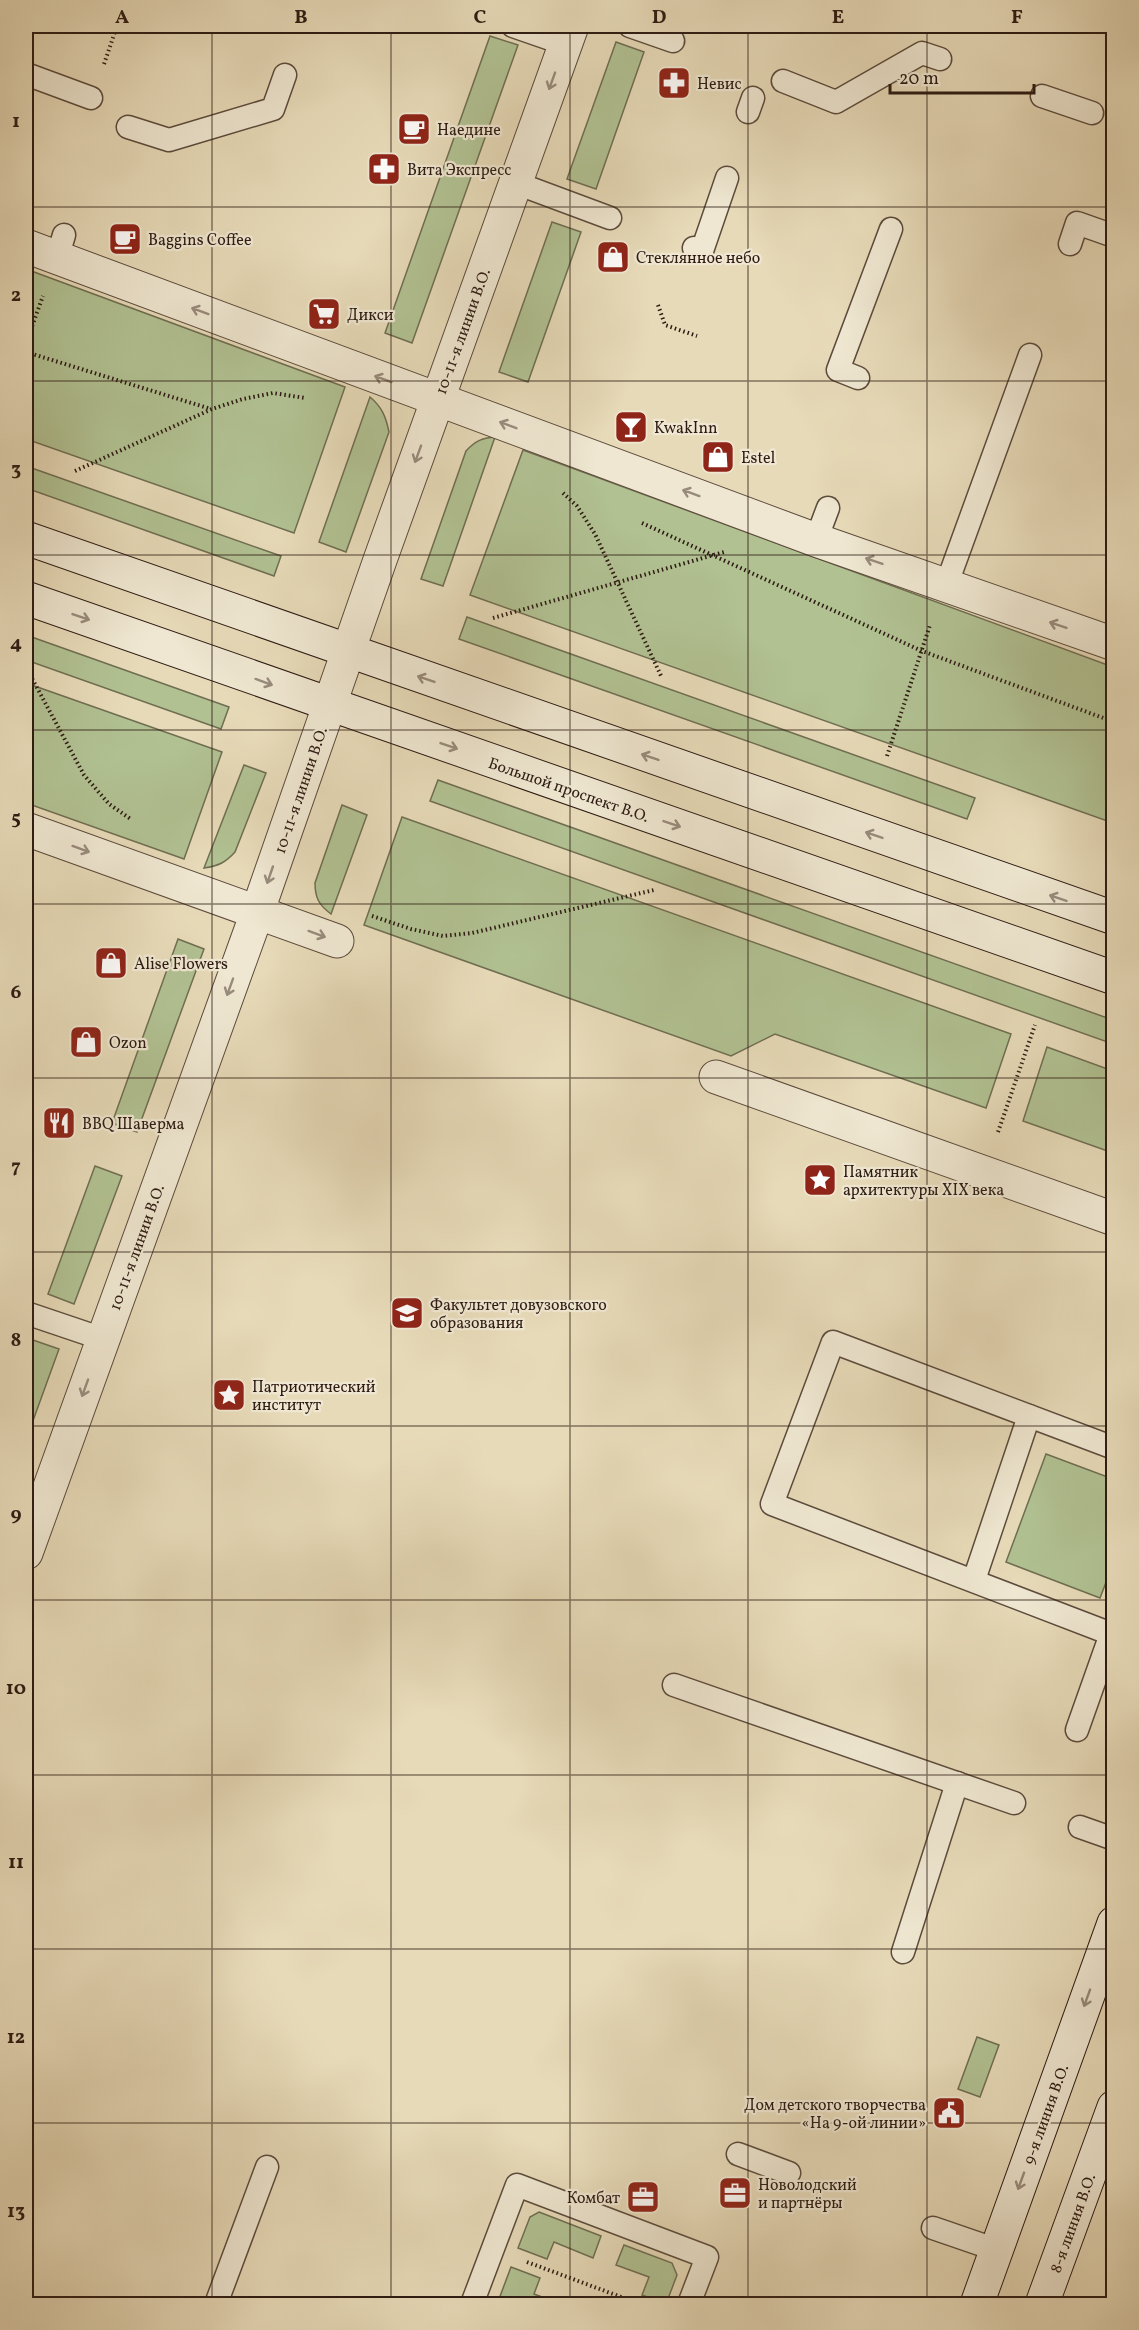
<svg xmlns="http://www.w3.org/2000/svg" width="1139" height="2330" font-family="Vollkorn,serif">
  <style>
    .green { fill: #b1c192; stroke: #6f6e52; stroke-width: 1.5 }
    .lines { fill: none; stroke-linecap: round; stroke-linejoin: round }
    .lane-casing { stroke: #5c4b3c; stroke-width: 25 }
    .street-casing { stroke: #5c4b3c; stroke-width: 35 }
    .secondary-casing { stroke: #2d1b13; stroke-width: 35 }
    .path { stroke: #2d1b13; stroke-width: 4; stroke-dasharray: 1.5 3; stroke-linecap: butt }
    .lane { stroke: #efe7d1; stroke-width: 22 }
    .street { stroke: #efe7d1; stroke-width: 33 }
    .secondary { stroke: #efe7d1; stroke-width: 33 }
    .oneway { stroke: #988b7c }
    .grid { fill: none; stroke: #2d1b13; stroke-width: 1.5; stroke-opacity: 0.55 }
    .labels { text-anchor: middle; stroke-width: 4.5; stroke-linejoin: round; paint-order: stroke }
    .poi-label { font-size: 16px; fill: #2d1b13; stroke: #efe7d1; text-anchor: start }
    .street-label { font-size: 16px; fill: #2d1b13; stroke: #efe7d1 }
    .neatline { fill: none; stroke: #2d1b13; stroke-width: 2 }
    .grid-label { font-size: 20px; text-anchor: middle; font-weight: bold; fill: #2d1b13 }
  </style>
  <rect width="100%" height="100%" fill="#e7dab8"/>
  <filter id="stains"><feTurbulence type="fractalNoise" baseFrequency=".00333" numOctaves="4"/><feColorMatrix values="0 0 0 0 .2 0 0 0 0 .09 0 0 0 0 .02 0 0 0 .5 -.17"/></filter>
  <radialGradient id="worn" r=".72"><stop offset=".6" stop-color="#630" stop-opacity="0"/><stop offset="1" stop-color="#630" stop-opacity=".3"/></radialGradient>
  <g class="green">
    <polygon points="490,36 518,45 412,343 385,333"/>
    <polygon points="616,42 644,52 596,189 567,179"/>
    <polygon points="552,222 581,232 528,382 499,372"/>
    <polygon points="26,269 345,387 294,533 26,439"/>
    <path d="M370 397C382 407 386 417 389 432L346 552 319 542Z"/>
    <path d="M495 437 443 586 421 579 466 451C475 441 482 438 495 437Z"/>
    <polygon points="523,450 1113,667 1113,823 470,595"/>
    <polygon points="26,466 281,556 274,576 26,488"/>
    <polygon points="467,617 975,798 967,819 459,639"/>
    <polygon points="26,635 229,707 221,729 26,660"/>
    <polygon points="26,683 222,752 184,859 26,803"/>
    <path d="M244 765 266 773 235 852C226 862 219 866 204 868Z"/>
    <polygon points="438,780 1113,1020 1113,1044 430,801"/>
    <path d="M342 805 367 815 331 914C319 905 315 898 315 883Z"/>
    <polygon points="402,817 1011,1034 986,1108 775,1034 731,1056 364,925"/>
    <polygon points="178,939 204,949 137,1132 112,1123"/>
    <polygon points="1047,1047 1113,1071 1113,1153 1023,1121"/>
    <polygon points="95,1166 122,1176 74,1304 48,1294"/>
    <polygon points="30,1339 59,1349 26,1440 26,1352"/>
    <polygon points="1046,1454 1113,1479 1113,1564 1100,1598 1006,1562"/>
    <polygon points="977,2037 999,2045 980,2097 958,2089"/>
    <polygon points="539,2212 601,2236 593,2258 554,2242 547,2259 518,2248 530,2217"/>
    <polygon points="624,2245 672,2263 677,2275 666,2304 642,2295 649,2277 616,2265"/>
    <polygon points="511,2267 540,2278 534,2294 561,2304 501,2304 499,2299"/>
  </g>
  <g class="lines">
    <g class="lane-casing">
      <g id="lane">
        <polyline points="513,26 565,44"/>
        <polyline points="630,26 673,41"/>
        <polyline points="26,74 91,98"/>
        <polyline points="783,81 836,102 922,53 940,59"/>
        <polyline points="1042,96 1092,113"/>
        <polyline points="748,112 753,98"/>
        <polyline points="128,127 169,140 273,109 285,75"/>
        <polyline points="516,183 610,218"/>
        <polyline points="1070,244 1077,223 1114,236"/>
        <polyline points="694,248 702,251 727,178"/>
        <polyline points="57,258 64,235"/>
        <polyline points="858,378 838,370 891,229"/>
        <polyline points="816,540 828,508"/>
        <polyline points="946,586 1030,355"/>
        <polyline points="26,1313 103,1339"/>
        <polyline points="1114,1448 833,1342 772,1504 1114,1635"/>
        <polyline points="974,1580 1029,1416"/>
        <polyline points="674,1685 1014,1803"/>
        <polyline points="1077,1730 1111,1634"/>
        <polyline points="1080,1827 1114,1839"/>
        <polyline points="903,1952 957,1783"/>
        <polyline points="738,2154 789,2173"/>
        <polyline points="933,2228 997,2250"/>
        <polyline points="216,2304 267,2167"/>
        <polyline points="472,2304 517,2185 707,2257 689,2304"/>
      </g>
    </g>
    <g class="street-casing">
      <g id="street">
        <polyline points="26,246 816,540 1114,644"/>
        <polyline points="26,829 337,941"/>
        <polyline points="716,1077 1114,1219"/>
        <polyline points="26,1553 257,913 380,560 572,26"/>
      </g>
    </g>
    <g class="secondary-casing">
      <g id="secondary">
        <polyline points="26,538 1114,918"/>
        <polyline points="26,598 1114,978"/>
        <polyline points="977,2304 1114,1923"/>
        <polyline points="1042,2304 1114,2107"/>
      </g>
    </g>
    <g class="path">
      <polyline points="104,64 117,26"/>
      <polyline points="658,305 665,325 697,336"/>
      <polyline points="26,343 43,296"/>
      <polyline points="26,352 211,409"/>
      <polyline points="75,471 212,409 243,399 273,393 305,398"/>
      <polyline points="563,493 577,506 595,534 662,678"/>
      <polyline points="642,523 922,651 1114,722"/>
      <polyline points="493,618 724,552"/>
      <polyline points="28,671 84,775 109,804 132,820"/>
      <polyline points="887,756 930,625"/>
      <polyline points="372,916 411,929 443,936 472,933 654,890"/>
      <polyline points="998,1132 1035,1025"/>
      <polyline points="527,2262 640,2304"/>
    </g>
    <use href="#lane" class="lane"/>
    <use href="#street" class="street"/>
    <use href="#secondary" class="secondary"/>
  </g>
  <defs><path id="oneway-shaft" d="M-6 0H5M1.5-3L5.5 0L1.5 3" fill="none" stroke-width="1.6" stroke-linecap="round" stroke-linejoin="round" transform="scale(1.5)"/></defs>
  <g class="oneway">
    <use href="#oneway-shaft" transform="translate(552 81) rotate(110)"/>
    <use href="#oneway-shaft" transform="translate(200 311) rotate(-160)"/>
    <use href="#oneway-shaft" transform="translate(383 379) rotate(-160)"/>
    <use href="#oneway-shaft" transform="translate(508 425) rotate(-159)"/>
    <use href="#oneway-shaft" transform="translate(418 454) rotate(110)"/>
    <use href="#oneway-shaft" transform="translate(691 493) rotate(-160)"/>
    <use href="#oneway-shaft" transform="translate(874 561) rotate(-161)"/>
    <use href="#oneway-shaft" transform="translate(81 617) rotate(19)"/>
    <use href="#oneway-shaft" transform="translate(1058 625) rotate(-161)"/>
    <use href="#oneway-shaft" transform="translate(426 679) rotate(-161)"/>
    <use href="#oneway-shaft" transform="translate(264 682) rotate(20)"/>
    <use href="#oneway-shaft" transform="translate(449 746) rotate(19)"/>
    <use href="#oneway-shaft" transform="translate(650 757) rotate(-161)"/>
    <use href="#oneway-shaft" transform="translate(672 824) rotate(19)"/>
    <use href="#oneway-shaft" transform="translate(874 835) rotate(-161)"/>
    <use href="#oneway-shaft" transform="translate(81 849) rotate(20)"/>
    <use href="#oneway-shaft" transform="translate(270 875) rotate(109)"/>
    <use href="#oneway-shaft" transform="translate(1058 898) rotate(-161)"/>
    <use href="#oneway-shaft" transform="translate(317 934) rotate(20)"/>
    <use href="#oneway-shaft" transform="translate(230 987) rotate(110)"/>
    <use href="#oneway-shaft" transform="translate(85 1388) rotate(110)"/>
    <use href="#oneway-shaft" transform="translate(1087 1998) rotate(110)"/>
    <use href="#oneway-shaft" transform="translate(1021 2181) rotate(110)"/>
  </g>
  <path class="grid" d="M212 26V2304M391 26V2304M570 26V2304M748 26V2304M927 26V2304M26 207H1114M26 381H1114M26 555H1114M26 730H1114M26 904H1114M26 1078H1114M26 1252H1114M26 1426H1114M26 1600H1114M26 1775H1114M26 1949H1114M26 2123H1114"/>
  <defs>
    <g id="pharmacy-square" transform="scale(1.725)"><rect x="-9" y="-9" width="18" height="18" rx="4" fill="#8f2418" stroke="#efe7d1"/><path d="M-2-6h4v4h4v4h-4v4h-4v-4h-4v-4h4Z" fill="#fff"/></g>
    <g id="cafe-square" transform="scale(1.725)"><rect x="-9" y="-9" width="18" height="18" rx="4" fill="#8f2418" stroke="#efe7d1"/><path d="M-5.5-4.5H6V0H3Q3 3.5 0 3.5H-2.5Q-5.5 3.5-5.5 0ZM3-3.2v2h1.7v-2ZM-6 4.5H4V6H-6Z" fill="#fff"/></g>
    <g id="shop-square" transform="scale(1.725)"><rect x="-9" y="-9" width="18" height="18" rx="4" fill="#8f2418" stroke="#efe7d1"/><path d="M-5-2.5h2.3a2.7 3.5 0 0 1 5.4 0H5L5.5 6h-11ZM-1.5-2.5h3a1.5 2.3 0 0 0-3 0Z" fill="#fff"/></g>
    <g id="supermarket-square" transform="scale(1.725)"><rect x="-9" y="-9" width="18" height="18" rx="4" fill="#8f2418" stroke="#efe7d1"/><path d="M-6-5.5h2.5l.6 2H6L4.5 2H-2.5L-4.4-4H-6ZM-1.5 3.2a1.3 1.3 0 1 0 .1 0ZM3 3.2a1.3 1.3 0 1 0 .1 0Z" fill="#fff"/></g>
    <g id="bar-square" transform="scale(1.725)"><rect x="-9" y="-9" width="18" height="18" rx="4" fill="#8f2418" stroke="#efe7d1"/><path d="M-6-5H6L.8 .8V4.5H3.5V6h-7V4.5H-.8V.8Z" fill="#fff"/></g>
    <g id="restaurant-square" transform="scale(1.725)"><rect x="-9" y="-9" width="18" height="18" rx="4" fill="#8f2418" stroke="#efe7d1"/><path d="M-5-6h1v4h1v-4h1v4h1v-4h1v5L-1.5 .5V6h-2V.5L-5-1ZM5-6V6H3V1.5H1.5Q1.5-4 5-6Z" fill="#fff"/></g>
    <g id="sight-square" transform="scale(1.725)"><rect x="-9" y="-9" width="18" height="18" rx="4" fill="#8f2418" stroke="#efe7d1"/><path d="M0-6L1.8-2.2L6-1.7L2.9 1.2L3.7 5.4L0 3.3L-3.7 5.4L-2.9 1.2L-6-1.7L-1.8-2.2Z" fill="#fff"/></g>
    <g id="university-square" transform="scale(1.725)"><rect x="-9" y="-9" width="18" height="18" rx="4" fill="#8f2418" stroke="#efe7d1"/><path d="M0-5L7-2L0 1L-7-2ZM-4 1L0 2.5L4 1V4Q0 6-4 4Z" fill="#fff"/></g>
    <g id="civic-square" transform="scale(1.725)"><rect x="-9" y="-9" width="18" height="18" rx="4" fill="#8f2418" stroke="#efe7d1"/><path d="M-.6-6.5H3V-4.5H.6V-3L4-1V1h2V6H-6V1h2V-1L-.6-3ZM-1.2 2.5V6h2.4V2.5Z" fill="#fff"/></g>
    <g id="office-square" transform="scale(1.725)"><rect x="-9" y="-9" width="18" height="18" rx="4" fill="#8f2418" stroke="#efe7d1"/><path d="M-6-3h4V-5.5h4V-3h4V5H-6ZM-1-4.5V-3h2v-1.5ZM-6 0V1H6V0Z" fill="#fff"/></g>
  </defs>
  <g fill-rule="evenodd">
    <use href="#pharmacy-square" x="674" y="83"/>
    <use href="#cafe-square" x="414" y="129"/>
    <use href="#pharmacy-square" x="384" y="169"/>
    <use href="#cafe-square" x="125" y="239"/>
    <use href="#shop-square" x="613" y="257"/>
    <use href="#supermarket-square" x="324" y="314"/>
    <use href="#bar-square" x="631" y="427"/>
    <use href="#shop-square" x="718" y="457"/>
    <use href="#shop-square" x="111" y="963"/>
    <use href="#shop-square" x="86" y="1042"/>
    <use href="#restaurant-square" x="59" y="1123"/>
    <use href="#sight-square" x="820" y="1180"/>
    <use href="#university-square" x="407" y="1313"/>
    <use href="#sight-square" x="229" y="1395"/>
    <use href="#civic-square" x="949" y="2113"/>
    <use href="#office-square" x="735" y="2193"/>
    <use href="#office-square" x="643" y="2197"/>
  </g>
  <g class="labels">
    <g class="poi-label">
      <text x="697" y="89">Невис</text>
      <text x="437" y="135">Наедине</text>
      <text x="407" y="175">Вита Экспресс</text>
      <text x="148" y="245">Baggins Coffee</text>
      <text x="636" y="263">Стеклянное небо</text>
      <text x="347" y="320">Дикси</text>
      <text x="654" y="433">KwakInn</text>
      <text x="741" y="463">Estel</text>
      <text x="134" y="969">Alise Flowers</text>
      <text x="109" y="1048">Ozon</text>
      <text x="82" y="1129">BBQ Шаверма</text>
      <text x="843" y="1177">Памятник<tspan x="843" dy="18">архитектуры XIX века</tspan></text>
      <text x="430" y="1310">Факультет довузовского<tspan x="430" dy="18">образования</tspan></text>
      <text x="252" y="1392">Патриотический<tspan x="252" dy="18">институт</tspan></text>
      <text x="926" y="2110" text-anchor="end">Дом детского творчества<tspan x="926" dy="18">«На 9-ой линии»</tspan></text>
      <text x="758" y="2190">Новолодский<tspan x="758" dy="18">и партнёры</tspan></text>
      <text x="620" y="2203" text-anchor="end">Комбат</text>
    </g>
    <g class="street-label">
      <text transform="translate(462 331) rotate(-70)" y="6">10-11-я линии В.О.</text>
      <text transform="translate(569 789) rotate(19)" y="6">Большой проспект В.О.</text>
      <text transform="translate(300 790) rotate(-71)" y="6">10-11-я линии В.О.</text>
      <text transform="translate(136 1247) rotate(-70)" y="6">10-11-я линии В.О.</text>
      <text transform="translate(1045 2114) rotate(-70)" y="6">9-я линия В.О.</text>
      <text transform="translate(1072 2223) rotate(-70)" y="6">8-я линия В.О.</text>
    </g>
  </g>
  <rect width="1139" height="2330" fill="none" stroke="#e7dab8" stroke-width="66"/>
  <path d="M890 84v9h144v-9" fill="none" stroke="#2d1b13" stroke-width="3"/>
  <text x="899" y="84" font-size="18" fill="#2d1b13" stroke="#efe7d1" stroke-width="4.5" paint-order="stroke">20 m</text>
  <rect x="33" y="33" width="1073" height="2264" class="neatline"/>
  <g class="grid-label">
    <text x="122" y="23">A</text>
    <text x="301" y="23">B</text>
    <text x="480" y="23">C</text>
    <text x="659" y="23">D</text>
    <text x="838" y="23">E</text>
    <text x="1017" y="23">F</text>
    <text x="16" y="127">1</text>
    <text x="16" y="301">2</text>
    <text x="16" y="475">3</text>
    <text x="16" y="649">4</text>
    <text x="16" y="824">5</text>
    <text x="16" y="998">6</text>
    <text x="16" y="1172">7</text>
    <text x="16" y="1346">8</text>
    <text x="16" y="1520">9</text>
    <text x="16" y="1694">10</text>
    <text x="16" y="1868">11</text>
    <text x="16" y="2043">12</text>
    <text x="16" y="2217">13</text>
  </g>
  <rect width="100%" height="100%" filter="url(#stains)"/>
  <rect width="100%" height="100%" fill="url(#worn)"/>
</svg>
